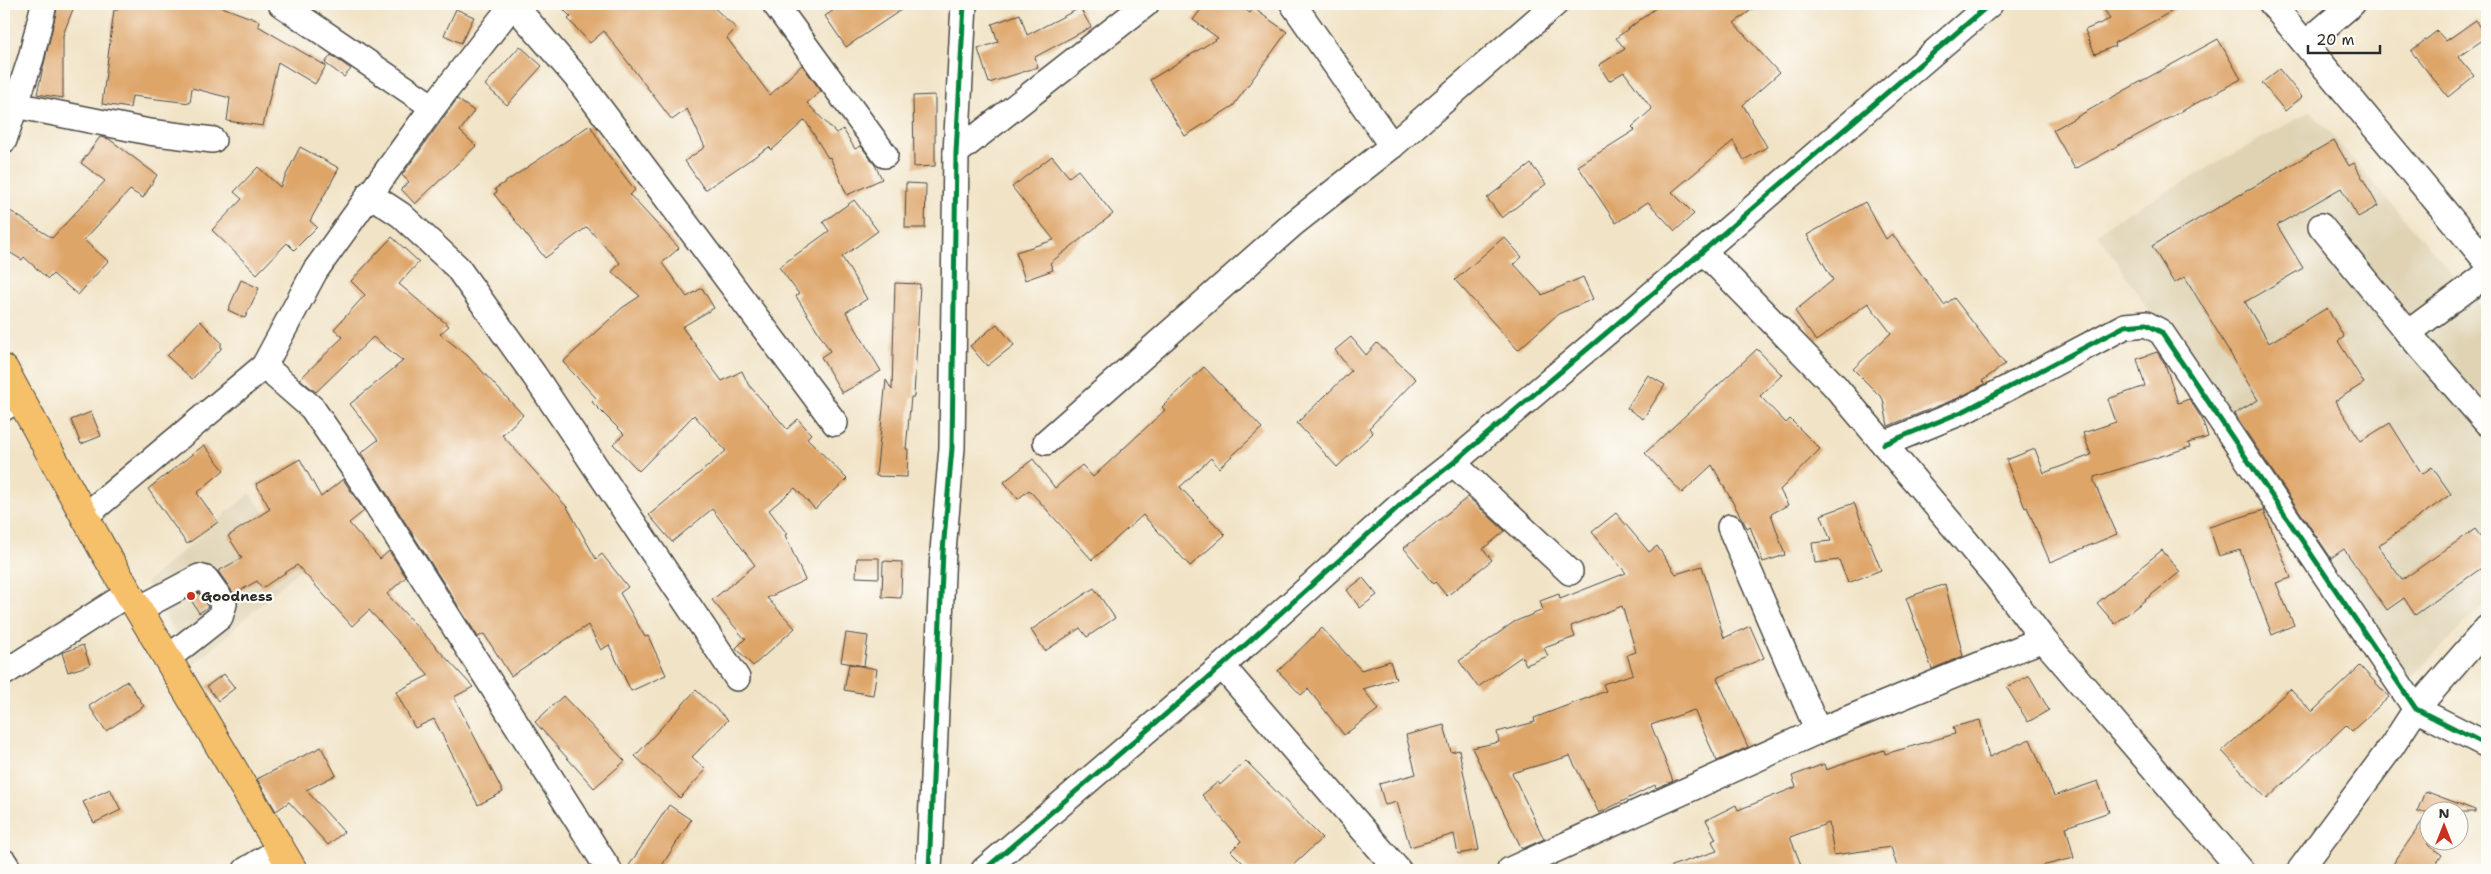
<svg xmlns="http://www.w3.org/2000/svg" width="2491" height="874" font-family="'Shantell Sans',sans-serif">
  <style>
    .built { fill: #dfd3b4 }
    .building { fill: #dea569 }
    .lines { fill: none; stroke-linecap: round; stroke-linejoin: round }
    .minor-casing { stroke: #494742; stroke-width: 28 }
    .major-casing { stroke: #494742; stroke-width: 30 }
    .minor { stroke: #fff; stroke-width: 25 }
    .major { stroke: #f6c06b; stroke-width: 28 }
    .cycleway-casing { stroke: #fdfcf7; stroke-width: 8 }
    .cycleway { stroke: #00873e; stroke-width: 5 }
    .poi-dot { fill: #c8321e; stroke: #fdfcf7; stroke-width: 2 }
    .labels { text-anchor: middle; stroke-width: 4.5; stroke-linejoin: round; paint-order: stroke }
    .poi-label { font-size: 14px; font-weight: bold; fill: #2b2b2b; stroke: #fdfcf7; text-anchor: start }
  </style>
  <rect width="100%" height="100%" fill="#fdfcf7"/>
  <filter id="ink" filterUnits="userSpaceOnUse"><feTurbulence type="fractalNoise" baseFrequency=".02" numOctaves="2"/><feDisplacementMap in="SourceGraphic" scale="10" xChannelSelector="R" yChannelSelector="G"/><feConvolveMatrix kernelMatrix="1 2 1 2 8 2 1 2 1" color-interpolation-filters="sRGB"/></filter>
  <filter id="wash" filterUnits="userSpaceOnUse"><feTurbulence type="fractalNoise" baseFrequency=".0096" numOctaves="4" result="noise"/><feDisplacementMap in="SourceGraphic" scale="20" xChannelSelector="R" yChannelSelector="G"/><feGaussianBlur stdDeviation="1.12" result="paint"/><feColorMatrix in="noise" values="0 0 0 0 0 0 0 0 0 0 0 0 0 0 0 0 0 1.4 0 .05"/><feComposite in="paint" operator="in"/></filter>
  <g filter="url(#wash)">
    <rect width="100%" height="100%" fill="#f1e3c6"/>
    <g class="built">
      <polygon points="2311,111 2487,313 2487,601 2402,687 2098,234 2115,220"/>
      <polygon points="250,493 304,565 194,665 146,583"/>
    </g>
    <g id="blocks">
      <g class="building">
        <polygon points="58,4 75,4 63,35 63,98 37,94"/>
        <polygon points="120,4 214,4 259,21 258,26 326,66 315,84 278,62 263,126 227,121 230,98 192,88 190,103 132,96 130,108 102,104 114,10 118,10"/>
        <polygon points="558,4 710,4 736,28 727,38 770,95 802,65 821,91 807,103 836,133 843,129 855,149 861,146 875,165 882,179 847,195 830,157 828,158 805,120 772,150 769,147 705,190 685,161 705,147 687,109 672,120 604,31 590,43 568,19 571,17"/>
        <polygon points="843,4 910,4 846,47 825,16"/>
        <polygon points="1205,4 1237,4 1250,13 1253,8 1287,32 1233,106 1185,136 1150,80 1218,38 1193,20"/>
        <polygon points="1661,4 1759,4 1734,23 1779,73 1743,105 1767,147 1744,160 1733,141 1672,192 1694,214 1675,231 1648,202 1616,223 1578,166 1635,130 1632,127 1652,109 1624,72 1609,81 1599,65 1625,49 1616,38"/>
        <polygon points="2101,4 2185,4 2114,43 2115,46 2095,54 2085,30 2110,19"/>
        <polygon points="1080,8 1091,27 1035,57 1038,67 989,83 978,49 998,42 992,24 1020,14 1027,35"/>
        <polygon points="456,9 474,17 461,43 444,35"/>
        <polygon points="2476,20 2487,37 2458,57 2474,76 2448,97 2411,51 2437,31 2446,41"/>
        <polygon points="2218,39 2241,79 2075,169 2053,130"/>
        <polygon points="520,46 542,66 507,105 485,85"/>
        <polygon points="331,55 351,69 344,77 325,63"/>
        <polygon points="2279,69 2302,97 2285,111 2262,83"/>
        <polygon points="935,95 935,166 914,167 913,96"/>
        <polygon points="457,99 474,111 460,131 476,146 415,204 401,189 409,182 402,175"/>
        <polygon points="590,125 606,152 635,190 630,195 679,248 662,263 687,297 702,288 714,308 682,327 722,381 742,371 748,384 787,429 798,419 811,434 807,438 847,479 815,509 795,488 769,510 787,534 785,535 805,580 767,598 795,628 753,666 736,648 746,638 744,638 712,600 755,565 712,509 672,542 649,515 726,451 694,415 639,471 613,444 624,434 592,402 596,398 563,362 622,308 640,296 612,272 620,263 587,227 545,258 494,194 497,192 495,189"/>
        <polygon points="100,137 109,139 157,175 143,198 130,190 84,240 108,261 78,295 53,274 48,279 24,257 22,260 4,249 4,207 52,238 105,181 81,163"/>
        <polygon points="2334,140 2349,166 2354,163 2378,206 2358,217 2341,188 2277,225 2303,268 2245,302 2269,343 2327,308 2344,337 2338,341 2364,383 2335,401 2361,441 2390,423 2422,474 2432,467 2451,494 2378,546 2402,580 2475,529 2487,545 2487,564 2415,615 2404,598 2387,610 2344,549 2331,558 2234,414 2258,400 2185,277 2174,283 2152,246"/>
        <polygon points="300,147 339,168 310,221 317,227 294,250 287,243 257,274 212,230 242,199 234,192 258,167 280,187"/>
        <polygon points="1052,156 1069,177 1078,170 1113,214 1050,263 1053,270 1025,280 1016,252 1054,240 1012,187"/>
        <polygon points="1531,164 1546,184 1502,218 1487,198"/>
        <polygon points="906,183 926,184 925,228 905,228"/>
        <polygon points="854,200 878,231 842,257 867,299 846,312 881,371 842,393 821,357 830,351 796,296 799,294 779,267 829,231 823,222"/>
        <polygon points="1865,202 1886,239 1892,234 1944,305 1954,298 2005,364 1982,381 1985,384 1958,398 1888,426 1883,399 1853,369 1891,333 1868,303 1816,341 1795,311 1833,280 1807,235"/>
        <polygon points="392,237 419,262 399,284 449,326 440,334 468,356 523,415 502,435 567,507 596,559 602,554 628,587 620,593 645,637 648,636 666,675 631,691 609,645 601,650 588,625 511,676 484,634 478,637 361,453 378,440 350,404 403,361 373,337 316,392 300,379 343,337 334,329 365,295 351,281"/>
        <polygon points="1504,237 1522,257 1514,264 1542,295 1583,277 1593,299 1558,314 1518,350 1455,280"/>
        <polygon points="241,280 259,288 245,318 228,310"/>
        <polygon points="895,283 920,284 914,397 911,397 906,449 908,449 907,477 876,476 886,380 892,390"/>
        <polygon points="200,321 221,342 221,349 192,379 167,356"/>
        <polygon points="997,324 1014,345 987,366 970,346"/>
        <polygon points="1351,337 1366,355 1377,343 1416,379 1369,428 1373,433 1337,467 1297,423 1351,371 1335,350"/>
        <polygon points="1757,349 1782,375 1760,396 1786,423 1790,419 1820,449 1780,490 1788,505 1771,514 1785,555 1763,562 1750,526 1747,528 1712,465 1682,493 1645,453"/>
        <polygon points="2157,352 2165,364 2178,403 2189,399 2202,419 2208,437 2188,443 2190,447 2094,477 2094,482 2117,534 2050,562 2027,507 2025,508 2006,460 2035,449 2044,473 2091,455 2083,433 2116,422 2108,399 2145,386 2137,359"/>
        <polygon points="1204,367 1262,428 1219,468 1211,458 1180,487 1225,535 1190,566 1143,515 1092,560 1029,490 1018,499 1004,482 1033,459 1055,488 1082,465 1093,477 1165,410 1162,407"/>
        <polygon points="1648,375 1665,385 1643,419 1627,408"/>
        <polygon points="91,412 101,436 81,444 71,420"/>
        <polygon points="204,445 224,470 197,493 218,522 187,544 148,489"/>
        <polygon points="300,459 321,497 343,479 364,511 349,523 380,559 389,551 406,577 387,594 473,687 454,697 503,792 478,805 434,719 415,728 396,692 429,675 369,610 352,626 297,565 262,588 257,581 234,594 218,571 242,558 228,536 270,509 256,484"/>
        <polygon points="1468,497 1505,531 1483,549 1492,560 1447,596 1435,582 1433,584 1404,548"/>
        <polygon points="1854,503 1881,570 1848,583 1839,560 1815,563 1812,543 1831,541 1821,515"/>
        <polygon points="2264,510 2291,578 2276,583 2294,625 2272,635 2240,550 2219,556 2209,527"/>
        <polygon points="1616,513 1649,552 1657,546 1676,574 1702,566 1724,638 1750,626 1764,658 1717,678 1748,747 1717,761 1694,710 1651,725 1673,781 1656,788 1655,785 1599,813 1570,756 1512,773 1544,839 1522,849 1472,748 1499,742 1497,732 1535,722 1534,718 1606,691 1603,684 1633,674 1627,655 1636,652 1622,606 1571,626 1575,637 1544,648 1548,656 1526,665 1522,656 1478,687 1459,661 1514,622 1543,610 1540,601 1559,594 1560,599 1626,573 1592,532"/>
        <polygon points="2162,550 2180,572 2115,624 2097,603"/>
        <polygon points="857,558 879,558 879,578 856,577"/>
        <polygon points="883,561 902,562 901,598 882,597"/>
        <polygon points="1363,578 1377,595 1360,608 1347,590"/>
        <polygon points="1945,584 1963,656 1932,669 1906,598"/>
        <polygon points="1094,588 1115,618 1087,637 1080,628 1045,651 1031,630"/>
        <polygon points="199,593 208,607 199,613 190,598"/>
        <polygon points="1322,628 1361,670 1390,661 1396,679 1363,689 1379,709 1344,735 1308,689 1301,695 1278,671"/>
        <polygon points="846,633 868,636 864,666 841,662"/>
        <polygon points="83,645 90,665 68,672 62,653"/>
        <polygon points="849,664 877,669 873,695 844,690"/>
        <polygon points="2360,666 2389,697 2352,731 2346,725 2267,799 2222,751 2290,689 2312,712"/>
        <polygon points="224,674 235,688 218,701 207,686"/>
        <polygon points="2029,675 2049,710 2028,722 2007,688"/>
        <polygon points="127,681 144,706 106,731 89,706"/>
        <polygon points="696,690 728,720 692,757 706,770 680,798 635,756"/>
        <polygon points="563,696 625,761 594,788 535,722"/>
        <polygon points="1980,720 1989,757 2030,739 2054,796 2098,781 2109,812 2066,827 2074,858 2025,870 1898,870 1891,847 1834,855 1829,823 1790,837 1803,870 1672,870 1671,866 1717,851 1712,841 1716,839 1706,820 1736,805 1738,810 1796,787 1792,776 1824,764 1826,770 1884,750 1885,754 1955,734 1953,727"/>
        <polygon points="1444,725 1451,752 1459,750 1479,850 1458,854 1454,834 1410,847 1397,802 1385,805 1379,784 1416,774 1406,735"/>
        <polygon points="321,747 336,775 306,790 344,832 328,845 289,802 276,811 257,779"/>
        <polygon points="1246,761 1322,838 1288,870 1250,870 1231,851 1241,841 1202,795 1218,782 1220,785"/>
        <polygon points="110,789 121,810 94,823 83,802"/>
        <polygon points="2425,791 2475,810 2475,812 2417,812"/>
        <polygon points="669,805 691,820 659,870 626,870"/>
        <polygon points="2428,813 2428,845 2442,855 2432,870 2389,870"/>
      </g>
    </g>
  </g>
  <g filter="url(#ink)">
    <use href="#blocks" fill-opacity="0" stroke="#494742" stroke-width="1"/>
    <g class="lines">
      <g class="minor-casing">
        <g id="minor">
          <polyline points="281,4 433,107"/>
          <polyline points="513,4 577,78 835,423"/>
          <polyline points="775,4 885,155"/>
          <polyline points="1293,4 1392,146"/>
          <polyline points="2272,4 2487,262"/>
          <polyline points="2306,43 2352,4"/>
          <polyline points="15,105 149,132 213,140"/>
          <polyline points="4,140 31,58 44,4"/>
          <polyline points="956,153 1146,4"/>
          <polyline points="369,194 401,215 457,267 534,375 737,678"/>
          <polyline points="2321,226 2408,333 2487,423"/>
          <polyline points="1703,251 1834,385 1997,578 2043,639 2241,870"/>
          <polyline points="2408,333 2487,274"/>
          <polyline points="264,366 312,408 358,475 609,870"/>
          <polyline points="4,408 20,398"/>
          <polyline points="1046,442 1293,224 1392,146 1555,4"/>
          <polyline points="1884,444 1964,411 2125,326 2146,324 2161,332 2416,709 2487,745"/>
          <polyline points="1453,463 1570,572"/>
          <polyline points="84,517 264,366 315,271 433,107 513,4"/>
          <polyline points="1730,527 1818,731"/>
          <polyline points="139,609 199,577 206,579 224,604 220,617 168,658"/>
          <polyline points="1222,666 1398,870"/>
          <polyline points="4,673 129,593"/>
          <polyline points="4,862 9,870"/>
          <polyline points="246,870 281,849"/>
          <polyline points="929,870 943,551 952,448 956,153 964,4"/>
          <polyline points="984,870 1222,666 1407,499 1453,463 1703,251 1990,4"/>
          <polyline points="1510,870 1818,731 2043,639"/>
          <polyline points="2300,870 2392,746 2416,709 2487,628"/>
        </g>
      </g>
      <g class="major-casing">
        <polyline id="major" points="4,369 102,548 293,870"/>
      </g>
      <use href="#minor" class="minor"/>
      <use href="#major" class="major"/>
      <g class="cycleway-casing">
        <g id="cycleway">
          <polyline points="1884,444 1964,411 2125,326 2146,324 2161,332 2416,709 2487,745"/>
          <polyline points="929,870 943,551 952,448 956,153 964,4"/>
          <polyline points="984,870 1222,666 1407,499 1453,463 1703,251 1990,4"/>
        </g>
      </g>
      <use href="#cycleway" class="cycleway"/>
    </g>
  </g>
  <circle class="poi-dot" cx="191" cy="596" r="5"/>
  <g class="labels">
    <g class="poi-label">
      <text x="201" y="601">Goodness</text>
    </g>
  </g>
  <rect width="2491" height="874" fill="none" stroke="#fdfcf7" stroke-width="20"/>
  <g transform="translate(2444 826)"><circle r="24" fill="#fdfcf7" stroke="#a9a8a5"/>
  <path d="M0-4L9 19L0 12L-9 19Z" fill="#c8321e"/>
  <text y="-8" font-size="14" font-weight="bold" text-anchor="middle" fill="#2b2b2b">N</text>
  </g>
  <path d="M2308 45v8h72v-8" fill="none" stroke="#2b2b2b" stroke-width="2.5"/>
  <text x="2316" y="45" font-size="15" fill="#2b2b2b" stroke="#fdfcf7" stroke-width="4" paint-order="stroke">20 m</text>
</svg>
